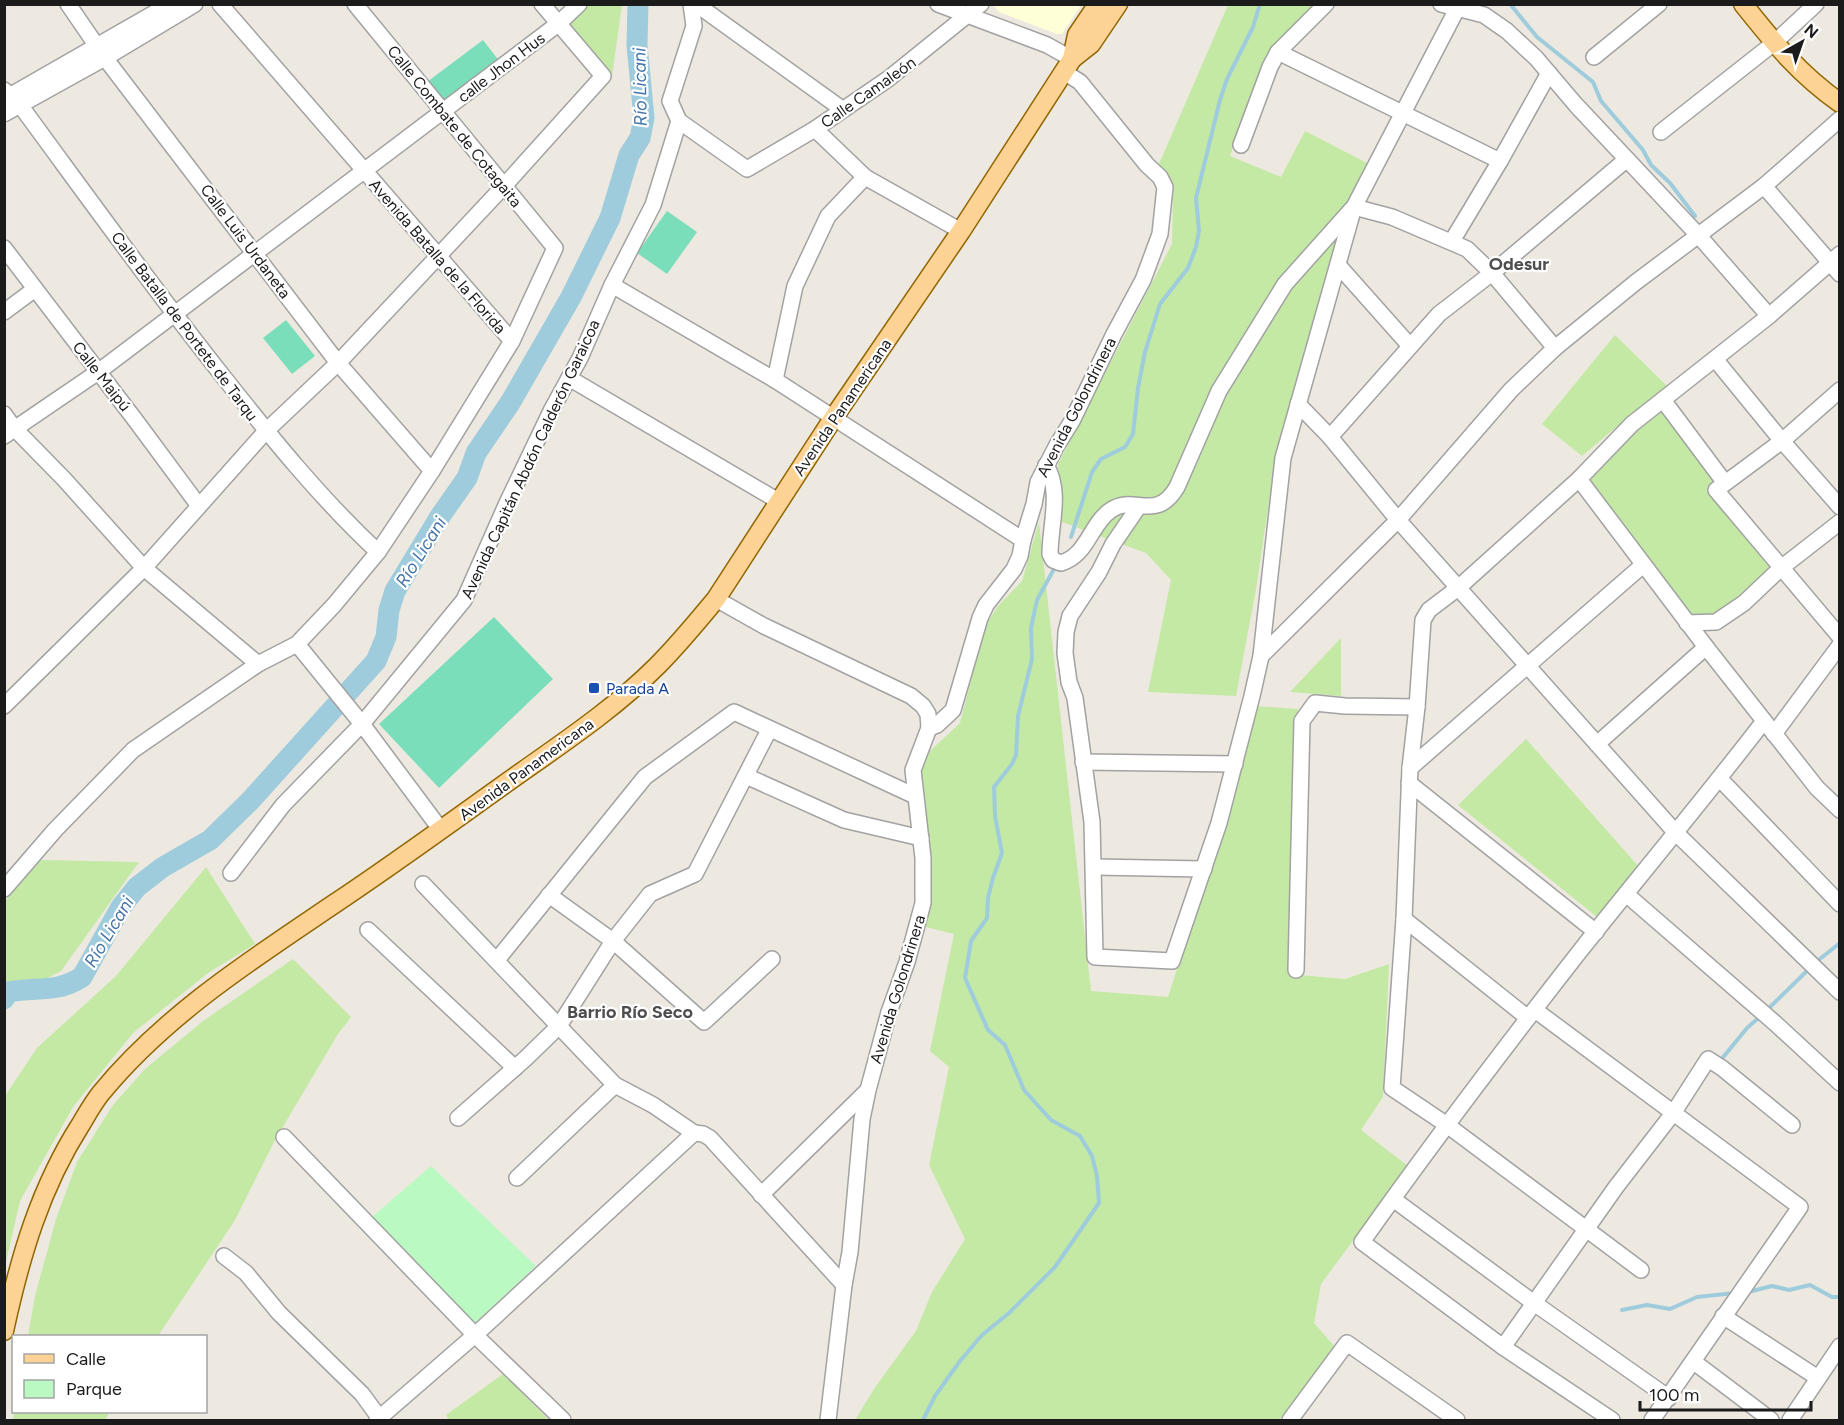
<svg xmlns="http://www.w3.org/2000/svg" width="1844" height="1425" font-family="Figtree,sans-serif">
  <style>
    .education { fill: #feffd6 }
    .grass { fill: #c3e9a4 }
    .park { fill: #baf9c1 }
    .pitch { fill: #7bdebb }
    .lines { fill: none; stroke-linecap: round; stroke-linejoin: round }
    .stream { stroke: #9fccdc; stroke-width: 4 }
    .river { stroke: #9fccdc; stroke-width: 21 }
    .minor-casing { stroke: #a2a2a2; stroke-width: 18 }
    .major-casing { stroke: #916600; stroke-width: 21 }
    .minor { stroke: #fff; stroke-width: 15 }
    .major { stroke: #fdd395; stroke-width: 18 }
    .transit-dot { fill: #1a4fb4; stroke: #fff; stroke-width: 2 }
    .labels { text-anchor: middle; stroke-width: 4.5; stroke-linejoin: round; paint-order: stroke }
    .street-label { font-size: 16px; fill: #1b1b1b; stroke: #fff }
    .transit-label { font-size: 16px; fill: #164399; stroke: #fff; text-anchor: start }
    .water-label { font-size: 18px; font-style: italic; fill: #4775aa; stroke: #fff }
    .neighbourhood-label { font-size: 18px; font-weight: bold; fill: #4e4e4e; stroke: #fff }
  </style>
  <rect width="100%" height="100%" fill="#ede9e0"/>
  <polygon class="education" points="995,5 1072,4 1080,7 1062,34 1057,34 999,12 995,7"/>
  <g class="grass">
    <polygon points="588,5 622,5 612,76 569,22"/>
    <polygon points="1228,5 1317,5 1272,51 1254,86 1230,156 1281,177 1305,131 1367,163 1350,200 1275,461 1256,589 1236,696 1148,692 1171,580 1146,553 1062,522 1058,464 1172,244 1173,191 1159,164"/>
    <polygon points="1615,335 1668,387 1628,417 1582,456 1542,424"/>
    <polygon points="1662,410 1715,483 1706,490 1771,569 1714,615 1692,616 1590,479 1637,429"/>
    <polygon points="1039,522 1091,991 1168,997 1227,812 1254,706 1298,709 1288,974 1345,979 1389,964 1383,1097 1361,1130 1408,1166 1321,1284 1314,1323 1335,1347 1279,1420 855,1420 876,1386 916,1331 932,1292 965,1239 929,1165 949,1067 930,1051 954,934 922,926 927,887 921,772 930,751 960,723 985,626 998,606 1022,581"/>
    <polygon points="1341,638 1341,696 1290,692"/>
    <polygon points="1526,739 1639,867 1597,917 1458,805"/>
    <polygon points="41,860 139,862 61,971 44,980 5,985 5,902 15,887"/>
    <polygon points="206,867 255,944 208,973 133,1033 73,1107 20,1201 5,1266 5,1096 37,1048 116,976"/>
    <polygon points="293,959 351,1017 338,1034 275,1140 235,1220 158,1336 28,1336 35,1296 56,1219 77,1162 113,1105 145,1069 203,1021"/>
    <polygon points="503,1374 549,1420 449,1420 446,1415"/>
    <polygon points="14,1412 110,1412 105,1420 13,1420"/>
  </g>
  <polygon class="park" points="431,1166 536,1266 475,1323 372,1217"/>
  <g class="pitch">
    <polygon points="483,40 500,62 444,104 427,82"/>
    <polygon points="667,211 697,232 667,274 637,253"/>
    <polygon points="286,320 315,356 292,374 263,338"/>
    <polygon points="494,617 553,679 439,788 379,724"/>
  </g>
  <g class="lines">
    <g class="stream">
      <polyline points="1510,4 1537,37 1593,82 1601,101 1643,150 1651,165 1670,183 1695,216"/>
      <polyline points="1071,537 1092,472 1101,459 1125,447 1133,434 1138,388 1145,352 1160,304 1188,268 1196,247 1199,231 1196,198 1220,100 1227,79 1253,27 1260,4"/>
      <polyline points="1816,962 1840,943"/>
      <polyline points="1767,1010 1811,967"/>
      <polyline points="1720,1061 1747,1028 1762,1015"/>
      <polyline points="1748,1292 1772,1286 1789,1290 1810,1285 1832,1297 1840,1297"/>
      <polyline points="1622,1310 1647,1305 1670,1309 1697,1297 1735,1293"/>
      <polyline points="923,1420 935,1396 960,1361 982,1335 1009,1313 1055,1267 1099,1203 1097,1176 1092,1156 1080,1136 1051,1120 1024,1090 1005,1045 988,1030 965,978 971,941 987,918 988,898 993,878 1002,853 995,816 994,787 1012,764 1016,755 1018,716 1032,659 1031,628 1037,600 1054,569"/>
    </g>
    <path class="river" d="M4 999 8 992C37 986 55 994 82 977L121 907 137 887 163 867 210 840 250 801 376 661 386 637 389 610 395 591 441 515 467 478 476 453 510 403 571 297 610 218 629 155 640 138 644 118 637 45 638 4"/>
    <g class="minor-casing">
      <g id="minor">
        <polyline points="68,4 105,58 338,363 432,471"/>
        <polyline points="220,4 512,341"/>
        <polyline points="691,4 694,26 670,101 679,121 747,169 815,129 888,79 981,4"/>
        <polyline points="696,4 842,109"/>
        <polyline points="938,4 1047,45 1072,59"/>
        <polyline points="1441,4 1484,15 1507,31 1536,58 1576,105 1699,236 1769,316"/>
        <polyline points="1278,52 1500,161"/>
        <polyline points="1594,57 1659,4"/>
        <path d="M4 90 20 105C87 196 152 287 222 375 271 437 320 498 378 552"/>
        <polyline points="4,99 170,4"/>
        <polyline points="4,114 105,58 195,4"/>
        <polyline points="815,129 865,177 961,231"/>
        <polyline points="1661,132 1774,43 1816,4"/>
        <polyline points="1241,145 1270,67 1278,52 1326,4"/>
        <polyline points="1764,186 1840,274"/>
        <polyline points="1354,207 1392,217 1467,249 1492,273 1555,348"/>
        <polyline points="1452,241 1500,161 1549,73"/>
        <polyline points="4,248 136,421 199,506"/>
        <polyline points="1338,265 1410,346"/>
        <polyline points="612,285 775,380 1023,540"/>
        <polyline points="4,312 35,289"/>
        <polyline points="1715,359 1782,441 1840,507"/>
        <polyline points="569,378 780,502"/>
        <polyline points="775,380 795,286 828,216 865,177"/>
        <polyline points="1840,390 1782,441 1716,490 1840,637"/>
        <polyline points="1663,400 1725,483"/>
        <polyline points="1298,404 1330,437 1398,520 1676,833 1840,992"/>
        <polyline points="4,414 14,428 64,479 144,568 258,664"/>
        <polyline points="4,436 98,372 558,24 579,4"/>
        <polyline points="1330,437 1439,314 1492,273 1627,159"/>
        <path d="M1046 465C1062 492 1050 525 1050 554L1053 560 1061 563C1088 555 1090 524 1111 510 1134 494 1156 523 1177 487L1219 391 1285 284 1352 209"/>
        <polyline points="1579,479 1706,647 1817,788 1840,810"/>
        <polyline points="1139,506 1113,544 1099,572 1070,616 1066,632 1065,653 1069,682 1075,698 1092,822 1095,957 1172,961 1219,823 1252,696 1261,656 1283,458 1354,207 1458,7"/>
        <polyline points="716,599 764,626 911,696 923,706 928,714 929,728 913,770 923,858 923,903 907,962 889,1012 868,1090 862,1119 850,1252 844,1285 828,1420"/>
        <polyline points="1687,623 1716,622 1744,603 1781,568 1840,522"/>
        <polyline points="297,644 362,724 441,830"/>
        <polyline points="1261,656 1398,520 1511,390 1555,348 1636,282 1764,186 1840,119"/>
        <polyline points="4,706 144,568 266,431 338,363 504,186 603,76 542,4"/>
        <polyline points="929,728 937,725 953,710 980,618 986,605 1014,569 1020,556 1023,540 1034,504 1038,482 1057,445 1072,421 1114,334 1143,280 1160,234 1165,187 1160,177 1147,165 1080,82 1064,72"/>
        <polyline points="1774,734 1840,645"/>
        <polyline points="1597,744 1706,647"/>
        <polyline points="1083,762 1235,764"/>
        <polyline points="1410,768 1643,565"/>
        <polyline points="746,776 844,820 921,838"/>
        <polyline points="1720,779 1840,904"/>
        <polyline points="1409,783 1596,932"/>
        <polyline points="1094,867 1204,869"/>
        <polyline points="231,873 283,805 362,724 464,600 507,503 552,409 580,358 612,285 653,205 679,121"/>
        <polyline points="423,884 615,1085 653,1105 694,1133"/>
        <polyline points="4,889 55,830 133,750 258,664 297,644 334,605 378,552 432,471 512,341 555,248 355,4"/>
        <polyline points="1626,894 1776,1024 1840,1083"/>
        <polyline points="549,895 613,941 704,1022 772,959"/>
        <polyline points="1404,919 1528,1018"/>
        <polyline points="368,930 515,1068"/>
        <polyline points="497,960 645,777 734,712 915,796"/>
        <polyline points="1296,970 1302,721 1315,703 1345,706 1417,707"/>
        <polyline points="1535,1010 1800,1207 1652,1420"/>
        <polyline points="458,1118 525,1059 559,1026 613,941 650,894 695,874 769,730"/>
        <polyline points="284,1137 475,1335 563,1420"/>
        <polyline points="517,1178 615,1085"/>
        <polyline points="761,1195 868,1090"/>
        <polyline points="1393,1199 1534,1303 1669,1398"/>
        <polyline points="224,1256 246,1273 279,1313 362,1394 381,1420"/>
        <polyline points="1641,1270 1447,1125 1392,1088 1404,919 1410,768 1417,707 1423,620 1429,610 1458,588 1579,479 1632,424 1769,316 1840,254"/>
        <polyline points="1723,1316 1818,1378"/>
        <polyline points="1503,1347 1616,1187 1674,1112 1708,1059 1722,1068 1792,1125"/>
        <polyline points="1694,1362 1771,1420"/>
        <polyline points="377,1420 475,1335 694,1133 703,1134 710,1138 844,1285"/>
        <polyline points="1290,1420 1347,1343 1457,1420"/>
        <path d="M1612 1420 1503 1347 1362 1242C1432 1143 1505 1047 1580 951 1641 874 1704 799 1764 721"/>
        <polyline points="1790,1420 1840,1346"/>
      </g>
    </g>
    <g class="major-casing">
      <g id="major">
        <path d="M1743 4C1775 44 1798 73 1840 103"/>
        <polyline points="1072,59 1091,44 1118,4"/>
        <path d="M4 1331C20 1257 40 1188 81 1124 87 1114 93 1103 101 1093 165 1015 251 960 334 904 391 866 446 826 502 786 555 748 611 712 657 666 678 645 697 622 716 599L834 417 961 231 1072 59 1077 35 1098 4"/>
      </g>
    </g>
    <use href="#minor" class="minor"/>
    <use href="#major" class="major"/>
  </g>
  <rect class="transit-dot" x="588" y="682" width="12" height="12" rx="3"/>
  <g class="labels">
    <g class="street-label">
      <text transform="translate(501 67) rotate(-37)" y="6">calle Jhon Hus</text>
      <text transform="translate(868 92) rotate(-35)" y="6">Calle Camaleón</text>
      <text transform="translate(455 126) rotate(51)" y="6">Calle Combate de Cotagaita</text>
      <text transform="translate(246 241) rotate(53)" y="6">Calle Luis Urdaneta</text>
      <text transform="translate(438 256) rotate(49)" y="6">Avenida Batalla de la Florida</text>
      <text transform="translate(185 326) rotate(53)" y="6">Calle Batalla de Portete de Tarqu</text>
      <text transform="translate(102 376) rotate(52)" y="6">Calle Maipú</text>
      <text transform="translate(842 407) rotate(-56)" y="6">Avenida Panamericana</text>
      <text transform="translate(1076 407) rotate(-63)" y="6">Avenida Golondrinera</text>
      <text transform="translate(530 459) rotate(-65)" y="6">Avenida Capitán Abdón Calderón Garaicoa</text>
      <text transform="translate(526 769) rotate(-36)" y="6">Avenida Panamericana</text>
      <text transform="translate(897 989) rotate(-73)" y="6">Avenida Golondrinera</text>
    </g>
    <g class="transit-label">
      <text x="606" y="694">Parada A</text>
    </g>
    <g class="water-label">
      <text transform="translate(640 87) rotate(-91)" y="6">Río Licani</text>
      <text transform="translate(421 552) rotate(-58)" y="6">Río Licani</text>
      <text transform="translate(109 932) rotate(-59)" y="6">Río Licani</text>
    </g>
    <g class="neighbourhood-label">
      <text x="1519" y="270">Odesur</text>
      <text x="630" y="1018">Barrio Río Seco</text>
    </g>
  </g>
  <rect width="1844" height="1425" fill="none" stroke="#1b1b1b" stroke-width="12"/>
  <rect x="12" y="1335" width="195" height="78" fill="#ffffff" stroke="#a4a4a4" stroke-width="1.5"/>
  <rect x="24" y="1354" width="30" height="9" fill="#fdd395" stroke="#a4a4a4" stroke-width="1.5"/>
  <text x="66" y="1365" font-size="18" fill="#1b1b1b">Calle</text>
  <rect x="24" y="1380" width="30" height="18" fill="#baf9c1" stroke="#a4a4a4" stroke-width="1.5"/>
  <text x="66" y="1395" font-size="18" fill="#1b1b1b">Parque</text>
  <g transform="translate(1802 42) rotate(40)" stroke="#ffffff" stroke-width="4.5" paint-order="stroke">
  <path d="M0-4.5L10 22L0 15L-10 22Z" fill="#1b1b1b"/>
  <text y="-9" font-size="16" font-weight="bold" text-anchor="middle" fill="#1b1b1b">N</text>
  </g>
  <path d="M1640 1401v9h171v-9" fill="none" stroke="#1b1b1b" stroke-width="3"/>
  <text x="1649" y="1401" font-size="18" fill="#1b1b1b" stroke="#ffffff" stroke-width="4.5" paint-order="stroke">100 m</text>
</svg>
